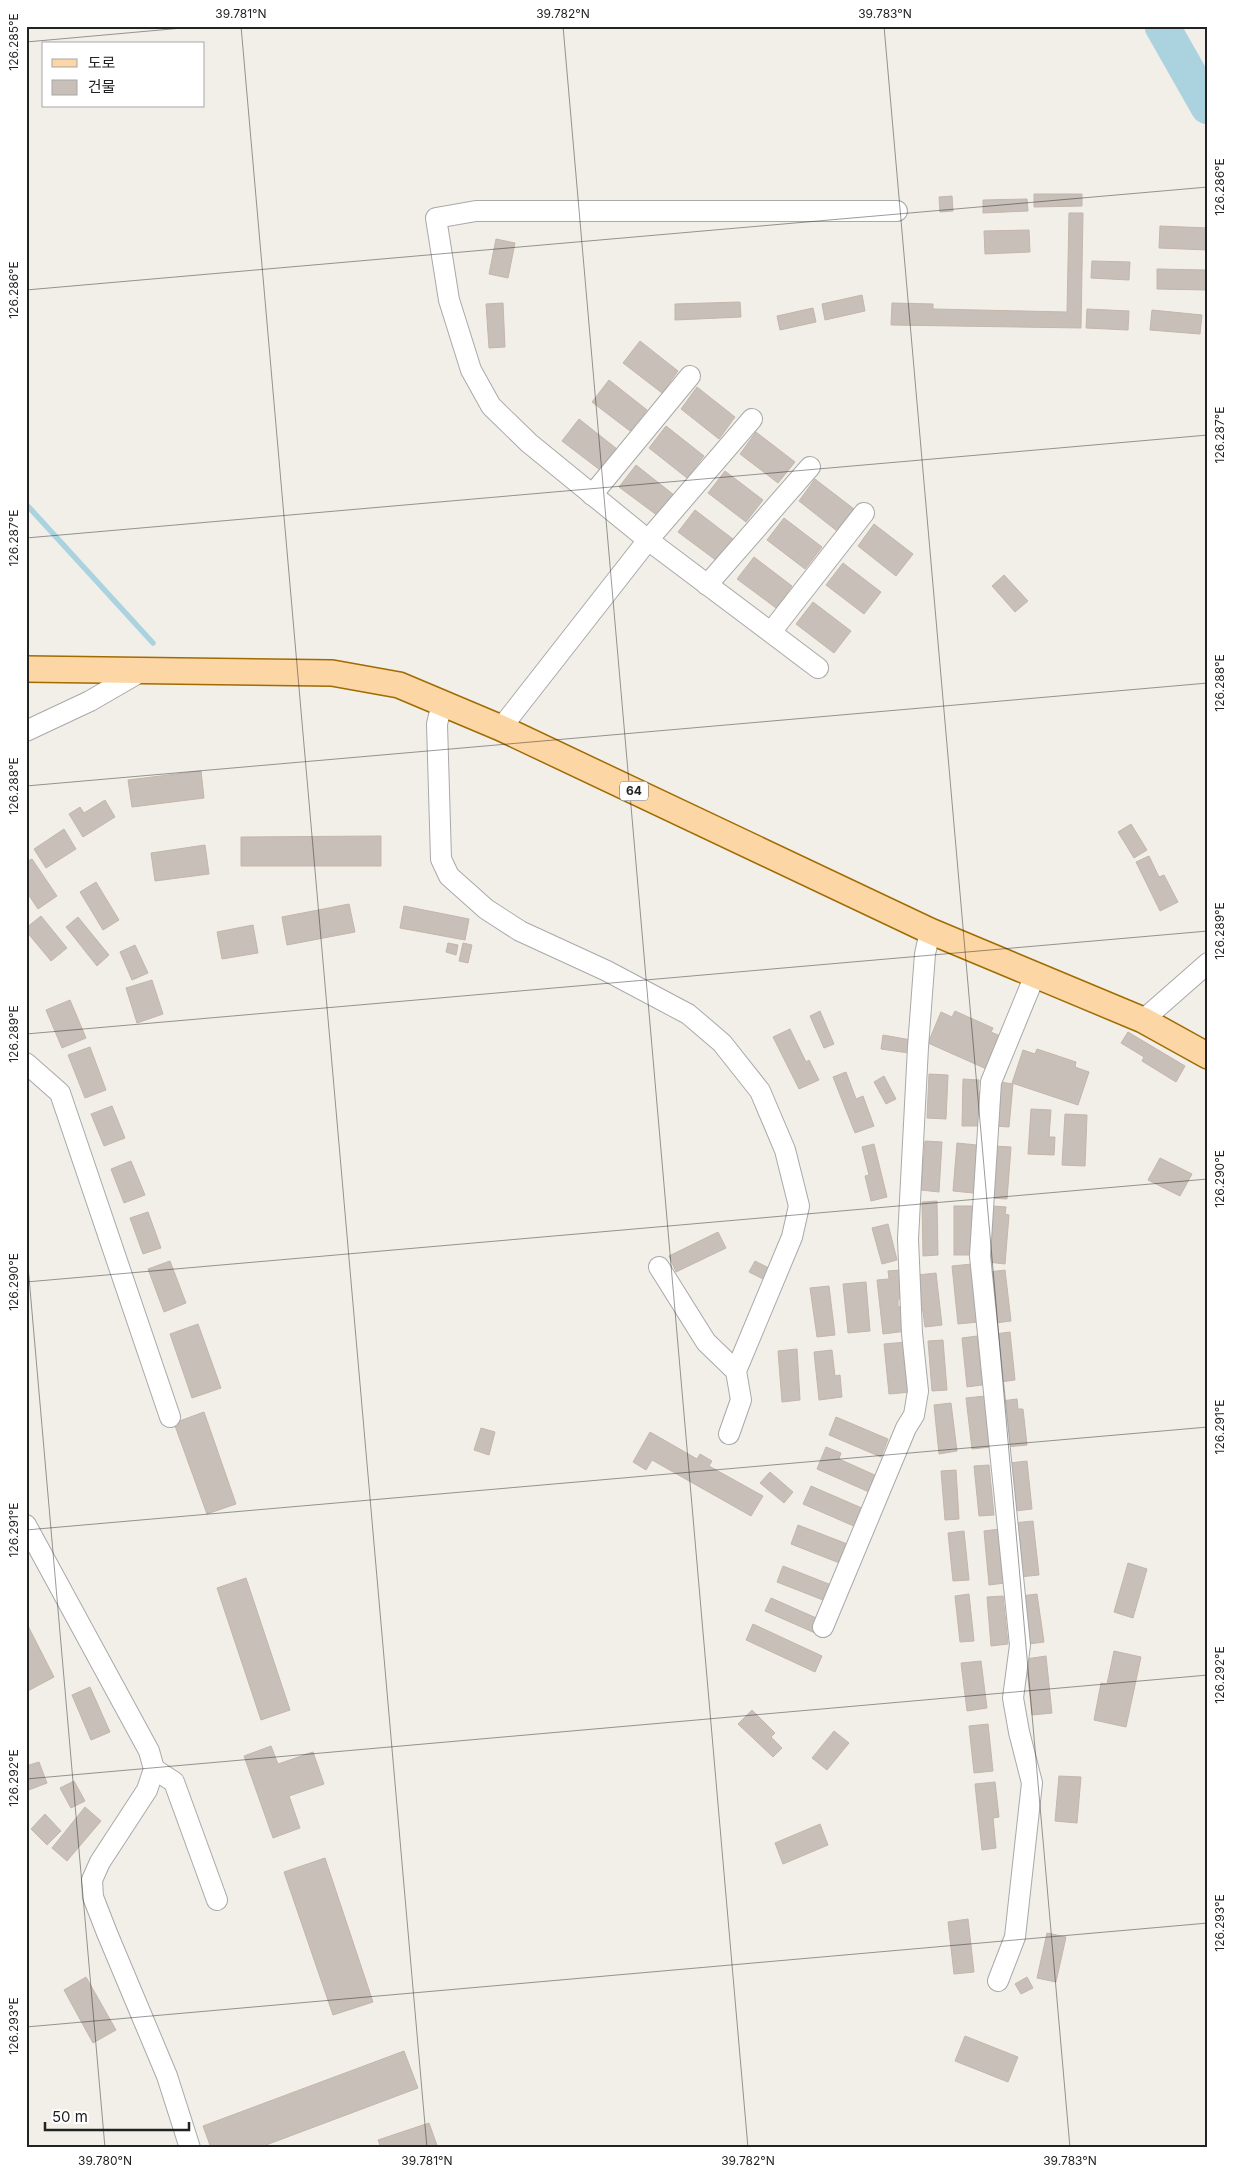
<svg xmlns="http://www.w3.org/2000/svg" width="1234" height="2174" font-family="Inter,'Noto Sans KR',sans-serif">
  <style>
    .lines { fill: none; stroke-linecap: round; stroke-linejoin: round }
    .stream { stroke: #aad3df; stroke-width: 5.5 }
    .river { stroke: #aad3df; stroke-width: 35 }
    .building { fill: #c7bfb8; stroke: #c4b6ab }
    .minor-casing { stroke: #a9a9a9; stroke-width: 22 }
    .major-casing { stroke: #a06b00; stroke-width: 28 }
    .minor { stroke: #fff; stroke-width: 20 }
    .major { stroke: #fcd6a4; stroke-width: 25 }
    .ticks { fill: none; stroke: #222; stroke-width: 1; stroke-opacity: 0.45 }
    .labels { text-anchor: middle; stroke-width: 4.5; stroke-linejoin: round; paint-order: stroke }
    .shield { fill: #fff; stroke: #646464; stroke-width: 1 }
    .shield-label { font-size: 12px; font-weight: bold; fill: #222 }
    .neatline { fill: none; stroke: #222; stroke-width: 2 }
    .ticks-label { font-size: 12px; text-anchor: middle; fill: #222 }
  </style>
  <rect width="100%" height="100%" fill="#f2efe9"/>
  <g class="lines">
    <polyline class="stream" points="26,504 153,643"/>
    <polyline class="river" points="1162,26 1208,107"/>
  </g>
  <g class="building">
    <polygon points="1034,194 1082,194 1082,206 1034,207"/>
    <polygon points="952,196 953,211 940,212 939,197"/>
    <polygon points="1027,199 1028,211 983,213 983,200"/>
    <polygon points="1069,213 1083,213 1081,328 891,325 892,303 933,304 933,309 1067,312"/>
    <polygon points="1160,226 1208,228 1208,250 1159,248"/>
    <polygon points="1029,230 1030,252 985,254 984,231"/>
    <polygon points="496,239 515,243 508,278 489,274"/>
    <polygon points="1092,261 1130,262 1129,280 1091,278"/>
    <polygon points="1157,269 1206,270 1206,290 1157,289"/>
    <polygon points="862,295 865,311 825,320 822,304"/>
    <polygon points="740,302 741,317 675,320 675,304"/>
    <polygon points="503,303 505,347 489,348 486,304"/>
    <polygon points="813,308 816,322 780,330 777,316"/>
    <polygon points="1087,309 1129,311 1128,330 1086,328"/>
    <polygon points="1152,310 1202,315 1200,334 1150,330"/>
    <polygon points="640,341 678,371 662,393 623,363"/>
    <polygon points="609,380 647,410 630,431 592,402"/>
    <polygon points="697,387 735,417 719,439 681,409"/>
    <polygon points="579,419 617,449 600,470 562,441"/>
    <polygon points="666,426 704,456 687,478 649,448"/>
    <polygon points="756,432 795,462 778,483 740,454"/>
    <polygon points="636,465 674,495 658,516 619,487"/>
    <polygon points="725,471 763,500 746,522 708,493"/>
    <polygon points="815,479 854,509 837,531 799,501"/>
    <polygon points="695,510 733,539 717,561 678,532"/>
    <polygon points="784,518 822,547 805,569 767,540"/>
    <polygon points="874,524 913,554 896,576 858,546"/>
    <polygon points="754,557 792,586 776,608 737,579"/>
    <polygon points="843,563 881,592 864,614 826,585"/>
    <polygon points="1004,575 1028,601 1015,612 992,586"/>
    <polygon points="813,602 851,631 834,653 796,624"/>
    <polygon points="201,771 204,798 132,807 128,780"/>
    <polygon points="105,800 115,817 83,837 69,814 80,807 84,813"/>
    <polygon points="1131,824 1147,850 1134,858 1118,832"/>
    <polygon points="64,829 76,849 46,868 34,849"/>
    <polygon points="381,836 381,866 241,866 241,837"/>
    <polygon points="205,845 209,874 155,881 151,853"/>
    <polygon points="1149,856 1159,877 1164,875 1178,902 1160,911 1136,862"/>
    <polygon points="32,859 57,896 38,909 26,891 26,862"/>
    <polygon points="96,882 119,920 103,930 80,892"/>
    <polygon points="349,904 355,932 287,945 282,917"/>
    <polygon points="404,906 469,919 465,940 400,928"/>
    <polygon points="41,916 67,948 51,961 26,931 26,928"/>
    <polygon points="78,917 109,955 97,966 66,927"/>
    <polygon points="253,925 258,953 222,959 217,932"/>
    <polygon points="448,943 458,945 456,955 446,952"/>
    <polygon points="463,943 472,945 468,963 459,961"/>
    <polygon points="135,945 148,973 132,980 120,952"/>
    <polygon points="152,980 163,1014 137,1023 126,988"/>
    <polygon points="70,1000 86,1038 62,1048 46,1010"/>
    <polygon points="820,1011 834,1044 824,1048 810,1016"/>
    <polygon points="955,1011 993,1028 991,1032 1005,1038 991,1071 928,1043 941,1012 952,1017"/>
    <polygon points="790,1029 806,1062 809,1060 819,1080 799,1089 773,1037"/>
    <polygon points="1128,1032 1185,1066 1176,1082 1142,1061 1144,1057 1121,1043"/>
    <polygon points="883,1035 911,1040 909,1053 881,1049"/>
    <polygon points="90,1047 106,1090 85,1098 68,1055"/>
    <polygon points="1037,1049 1076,1062 1075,1067 1089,1072 1078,1105 1012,1083 1023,1050 1035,1054"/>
    <polygon points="846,1072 856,1099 863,1096 874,1126 855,1133 833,1077"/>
    <polygon points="929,1074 948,1075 946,1119 927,1118"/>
    <polygon points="884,1076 896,1099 886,1104 874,1082"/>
    <polygon points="963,1079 979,1080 978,1092 982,1092 981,1126 962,1126"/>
    <polygon points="1000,1082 1013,1084 1009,1127 995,1126"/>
    <polygon points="112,1106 125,1138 104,1146 91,1114"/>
    <polygon points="1031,1109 1051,1110 1049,1137 1055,1137 1054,1155 1028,1154"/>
    <polygon points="1065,1114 1087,1115 1085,1166 1062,1165"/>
    <polygon points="925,1141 942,1142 939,1192 921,1190"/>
    <polygon points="957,1143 977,1145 973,1193 953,1191"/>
    <polygon points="874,1144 887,1197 871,1201 865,1176 869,1175 862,1147"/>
    <polygon points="994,1146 1011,1147 1007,1199 989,1198"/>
    <polygon points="1160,1158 1192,1174 1180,1196 1148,1180"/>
    <polygon points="131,1161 145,1195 124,1203 111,1169"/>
    <polygon points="937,1201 938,1255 923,1256 922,1202"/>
    <rect x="954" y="1206" width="18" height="49"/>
    <polygon points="993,1206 1006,1207 1005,1214 1009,1215 1005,1264 988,1262"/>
    <polygon points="148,1212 161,1248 143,1254 130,1218"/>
    <polygon points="888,1224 897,1260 882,1264 872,1228"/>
    <polygon points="718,1232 726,1248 676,1272 669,1256"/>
    <polygon points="170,1261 186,1303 164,1312 148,1269"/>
    <polygon points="755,1261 771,1269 765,1280 749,1272"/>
    <polygon points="972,1264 978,1322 958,1324 952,1266"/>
    <polygon points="901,1270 903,1298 898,1299 898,1307 905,1306 907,1331 883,1334 877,1280 889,1279 888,1271"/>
    <polygon points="1005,1270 1011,1321 995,1323 989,1272"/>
    <polygon points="936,1273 942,1325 925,1327 918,1275"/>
    <polygon points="866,1282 870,1331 848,1333 843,1284"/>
    <polygon points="829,1286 835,1335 817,1337 810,1288"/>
    <polygon points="198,1324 221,1388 192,1398 170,1334"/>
    <polygon points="1010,1332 1015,1380 1000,1382 995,1334"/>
    <polygon points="977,1336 982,1385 967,1387 962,1338"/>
    <polygon points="943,1340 947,1390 932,1391 928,1341"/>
    <polygon points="906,1342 911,1392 889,1394 884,1344"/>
    <polygon points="797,1349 800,1400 782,1402 778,1351"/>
    <polygon points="832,1350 835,1376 840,1375 842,1397 819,1400 814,1352"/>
    <polygon points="985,1396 991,1447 972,1449 966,1398"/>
    <polygon points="1017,1399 1018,1409 1023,1409 1027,1445 1006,1447 1001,1401"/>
    <polygon points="951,1403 957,1451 939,1454 934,1405"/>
    <polygon points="204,1412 236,1504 207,1514 174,1423"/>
    <polygon points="836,1417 888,1439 881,1457 829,1435"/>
    <polygon points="481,1428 495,1432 489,1455 474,1450"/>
    <polygon points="650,1432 697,1459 700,1454 712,1461 709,1466 763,1496 751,1516 652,1460 646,1470 633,1462"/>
    <polygon points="826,1447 841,1453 839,1459 877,1476 869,1492 817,1469"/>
    <polygon points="1027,1461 1032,1509 1015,1511 1010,1463"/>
    <polygon points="989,1465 994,1515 979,1516 974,1466"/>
    <polygon points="956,1470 959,1519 945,1520 941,1471"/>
    <polygon points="770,1472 793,1492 784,1503 760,1483"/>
    <polygon points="811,1486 864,1509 856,1527 803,1504"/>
    <polygon points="1033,1521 1039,1575 1019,1577 1013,1523"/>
    <polygon points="798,1525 850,1545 842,1564 791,1544"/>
    <polygon points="1000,1529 1005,1583 989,1585 984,1531"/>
    <polygon points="964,1531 969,1580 953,1581 948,1533"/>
    <polygon points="1128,1563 1147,1569 1133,1618 1114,1612"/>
    <polygon points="783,1566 834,1586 828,1602 777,1582"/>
    <polygon points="246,1578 290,1710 261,1720 217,1588"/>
    <polygon points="969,1594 974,1641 960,1642 955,1596"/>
    <polygon points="1037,1594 1044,1642 1029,1644 1021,1596"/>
    <polygon points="1003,1596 1008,1644 991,1646 987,1597"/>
    <polygon points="771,1598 821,1620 815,1633 765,1611"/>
    <polygon points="26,1622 54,1677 26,1692"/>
    <polygon points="753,1624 822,1656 815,1672 746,1640"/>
    <polygon points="1114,1651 1141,1657 1126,1727 1094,1720 1101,1683 1107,1684"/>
    <polygon points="1046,1656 1052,1713 1032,1715 1026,1659"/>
    <polygon points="981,1661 987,1708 967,1711 961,1663"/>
    <polygon points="90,1687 110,1732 91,1740 72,1695"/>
    <polygon points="752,1710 775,1733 771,1737 782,1748 773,1757 738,1724"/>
    <polygon points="988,1724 993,1771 974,1773 969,1726"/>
    <polygon points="834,1731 849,1743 827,1770 812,1758"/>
    <polygon points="271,1746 278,1764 313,1752 324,1784 289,1796 300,1828 273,1838 244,1756"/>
    <polygon points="39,1762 47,1783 26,1791 26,1766"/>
    <polygon points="1059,1776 1081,1777 1077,1823 1055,1821"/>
    <polygon points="74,1781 85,1801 71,1808 60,1788"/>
    <polygon points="995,1782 999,1817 993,1818 996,1848 982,1850 975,1784"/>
    <polygon points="85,1807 101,1821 67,1861 52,1848"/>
    <polygon points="45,1814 61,1831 47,1845 31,1829"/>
    <polygon points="820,1824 828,1845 783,1864 775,1843"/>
    <polygon points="325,1858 373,2002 333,2015 284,1872"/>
    <polygon points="968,1919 974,1972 954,1974 948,1922"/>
    <polygon points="1047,1933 1066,1937 1056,1982 1037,1978"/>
    <polygon points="86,1977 116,2030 93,2043 64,1990"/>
    <polygon points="1027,1977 1033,1988 1021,1994 1015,1984"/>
    <polygon points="965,2036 1018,2057 1008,2082 955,2061"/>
    <polygon points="404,2051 418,2088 258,2148 211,2148 203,2126"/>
    <polygon points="429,2123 438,2148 381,2148 378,2140"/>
  </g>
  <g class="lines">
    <g class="minor-casing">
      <g id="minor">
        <polyline points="592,495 690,376"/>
        <polyline points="707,585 810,467"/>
        <polyline points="771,632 864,513"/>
        <polyline points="818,668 648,540 529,443 491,406 471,370 449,300 436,218 476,211 897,211"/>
        <polyline points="442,703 437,724 441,859 449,876 486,909 520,931 607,971 688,1014 722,1043 760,1091 785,1150 799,1206 792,1237 736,1371 741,1400 729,1434"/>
        <polyline points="501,728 648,540 752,419"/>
        <polyline points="26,731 90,701 140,672"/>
        <polyline points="1143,1020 1208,963"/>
        <polyline points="26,1063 60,1093 170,1417"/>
        <polyline points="659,1267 706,1342 736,1371"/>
        <polyline points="26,1525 149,1751 154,1769 147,1790 100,1862 92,1880 93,1897 107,1933 167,2076 190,2148"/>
        <polyline points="823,1627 906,1428 914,1415 918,1391 912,1333 908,1239 918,1047 925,954 930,931"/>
        <polyline points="154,1769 174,1782 217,1900"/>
        <polyline points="998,1981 1015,1937 1032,1783 1019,1732 1013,1698 1020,1645 980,1256 991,1082 1035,975"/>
      </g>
    </g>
    <g class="major-casing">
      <polyline id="major" points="26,669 332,673 399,685 501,728 930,931 1143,1020 1208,1056"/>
    </g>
    <use href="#minor" class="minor"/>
    <use href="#major" class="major"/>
  </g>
  <path class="ticks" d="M241 26 427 2148M563 26 748 2148M884 26 1070 2148M1206 26 1208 47M26 42 205 26M26 290 1208 187M26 538 1208 435M26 786 1208 683M26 1034 1208 931M26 1243 105 2148M26 1282 1208 1179M26 1530 1208 1427M26 1779 1208 1675M26 2027 1208 1923"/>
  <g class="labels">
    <rect class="shield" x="620" y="781.5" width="28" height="19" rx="4"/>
    <g class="shield-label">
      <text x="634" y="795">64</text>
    </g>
  </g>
  <rect width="1234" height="2174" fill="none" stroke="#ffffff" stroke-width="55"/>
  <rect x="42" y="42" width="162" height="65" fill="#ffffff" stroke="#a7a7a7"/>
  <rect x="52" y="59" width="25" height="8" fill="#fcd6a4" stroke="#a7a7a7"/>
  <text x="88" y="68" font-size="15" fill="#222222">도로</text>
  <rect x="52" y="80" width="25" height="15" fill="#c7bfb8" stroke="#a7a7a7"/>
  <text x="88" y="92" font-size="15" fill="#222222">건물</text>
  <path d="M45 2122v8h144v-8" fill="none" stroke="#222222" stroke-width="2.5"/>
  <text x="52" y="2122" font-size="15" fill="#222222" stroke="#ffffff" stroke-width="4" paint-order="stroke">50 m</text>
  <rect x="28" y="28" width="1178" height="2118" class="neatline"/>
  <g class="ticks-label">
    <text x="241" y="18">39.781°N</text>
    <text x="563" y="18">39.782°N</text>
    <text x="885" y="18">39.783°N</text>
    <text transform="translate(14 42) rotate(-90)" y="4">126.285°E</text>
    <text transform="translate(1220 187) rotate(-90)" y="4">126.286°E</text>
    <text transform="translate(14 290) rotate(-90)" y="4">126.286°E</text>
    <text transform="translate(1220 435) rotate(-90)" y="4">126.287°E</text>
    <text transform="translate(14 538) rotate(-90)" y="4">126.287°E</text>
    <text transform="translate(1220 683) rotate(-90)" y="4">126.288°E</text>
    <text transform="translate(14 786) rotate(-90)" y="4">126.288°E</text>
    <text transform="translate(1220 931) rotate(-90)" y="4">126.289°E</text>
    <text transform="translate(14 1034) rotate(-90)" y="4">126.289°E</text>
    <text transform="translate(1220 1179) rotate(-90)" y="4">126.290°E</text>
    <text transform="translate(14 1282) rotate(-90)" y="4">126.290°E</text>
    <text transform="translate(1220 1427) rotate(-90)" y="4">126.291°E</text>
    <text transform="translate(14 1530) rotate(-90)" y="4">126.291°E</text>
    <text transform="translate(1220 1675) rotate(-90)" y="4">126.292°E</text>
    <text transform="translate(14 1778) rotate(-90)" y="4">126.292°E</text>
    <text transform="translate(1220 1923) rotate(-90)" y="4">126.293°E</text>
    <text transform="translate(14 2026) rotate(-90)" y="4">126.293°E</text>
    <text x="105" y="2165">39.780°N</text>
    <text x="427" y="2165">39.781°N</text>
    <text x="748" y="2165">39.782°N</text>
    <text x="1070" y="2165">39.783°N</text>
  </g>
</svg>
